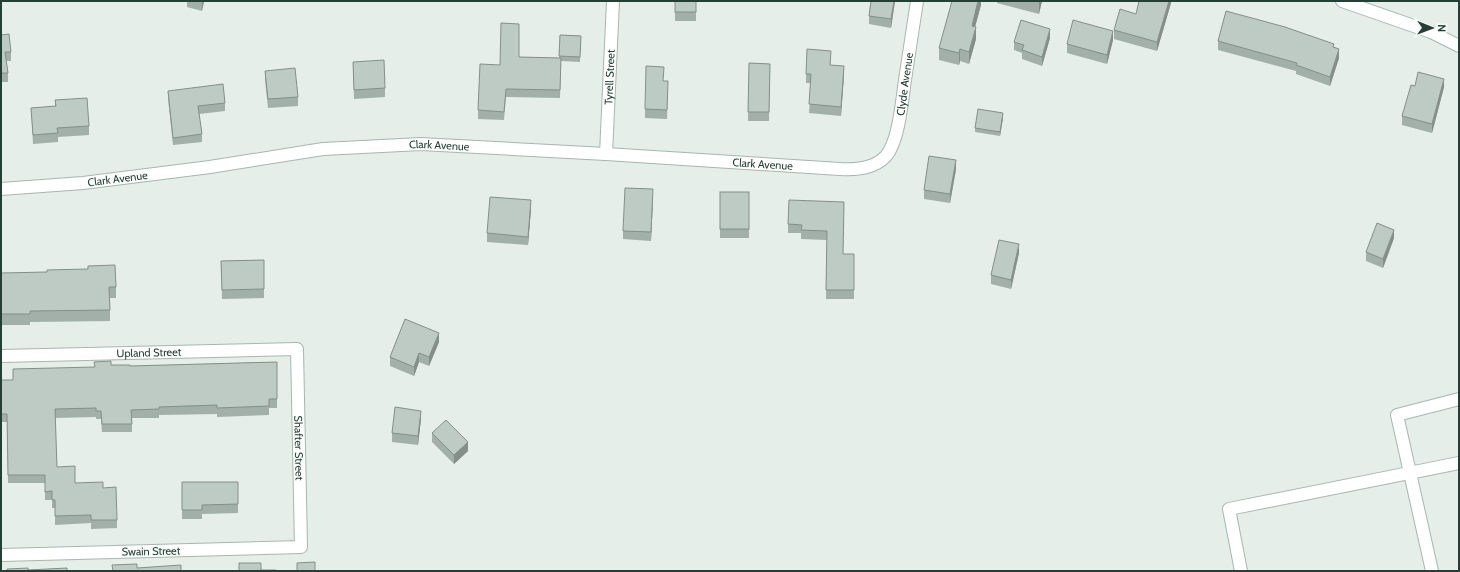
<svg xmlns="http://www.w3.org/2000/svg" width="1460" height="572" font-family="Cabin,sans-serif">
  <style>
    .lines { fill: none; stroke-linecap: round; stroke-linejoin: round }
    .minor-casing { stroke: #a8b6b0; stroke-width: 14 }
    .minor { stroke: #fff; stroke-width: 12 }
    .wall { fill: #a3afa9 }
    .shaded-wall { fill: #858e8a }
    .building { fill: #becbc5; stroke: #858e8a }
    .labels { text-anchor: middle; stroke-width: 3; stroke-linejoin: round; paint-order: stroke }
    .street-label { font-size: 11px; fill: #253f36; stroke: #f6faf8 }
  </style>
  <rect width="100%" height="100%" fill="#e5eee9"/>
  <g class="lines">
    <g class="minor-casing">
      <g id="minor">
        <polyline points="1342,1 1431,32 1459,46"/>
        <path id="s1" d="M606 154 613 1"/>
        <path id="s2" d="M1 189 83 183 210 167 323 149 421 144 606 154 840 169C856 170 874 169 886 156 899 141 902 100 905 80 909 54 913 27 917 1"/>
        <path id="s3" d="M1 356 297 349 301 547 1 555"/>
        <polyline points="1241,571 1229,509 1459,463"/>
        <polyline points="1432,571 1397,415 1459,399"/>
      </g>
    </g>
    <use href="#minor" class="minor"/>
  </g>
  <g class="wall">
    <polygon points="187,1 204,1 202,11 187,7"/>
    <rect x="675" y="1" width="21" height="20"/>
    <polygon points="871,1 895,1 891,28 869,24 869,16"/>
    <polygon points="981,1 981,5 975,27 976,39 969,64 960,61 959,65 939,60 939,48"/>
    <polygon points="997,1 1042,1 1039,14 997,3"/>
    <polygon points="1171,1 1171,3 1157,51 1114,39 1114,30 1136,14"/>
    <polygon points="1,35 11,52 11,61 6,61 8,73 8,82 1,82"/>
    <polygon points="560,35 581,36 580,62 561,61 560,98 506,97 504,120 478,119 478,110 500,65 519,57 559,58"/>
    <polygon points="1050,38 1042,66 1022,59 1022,53 1014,50 1014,42"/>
    <polygon points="1113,40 1107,64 1067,53 1067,44"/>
    <polygon points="1218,41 1334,47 1339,58 1330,86 1296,74 1296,71 1218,50"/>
    <polygon points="831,60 830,65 844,75 841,116 809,113 811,83 806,83 806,74"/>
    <polygon points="353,62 385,88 385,97 354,99"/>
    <polygon points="749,63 770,64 769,121 748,121"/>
    <polygon points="265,71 298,97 298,106 268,108 265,80"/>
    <polygon points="663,81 668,90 667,119 645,118 645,109"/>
    <polygon points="1415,86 1444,87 1432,133 1402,125 1402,116"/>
    <polygon points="168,91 225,103 225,111 199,114 202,134 202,142 173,145 168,99"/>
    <polygon points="55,100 89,126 89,135 58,137 58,142 33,144 31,108 55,106"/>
    <polygon points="1003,118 1000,136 975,132 975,128"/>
    <polygon points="956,169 950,203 924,199 924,190"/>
    <rect x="720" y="192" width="29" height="46"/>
    <polygon points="653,198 651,241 623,239 623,231"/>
    <polygon points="844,202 843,254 854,254 854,299 826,299 827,240 801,239 801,233 788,233 788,224"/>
    <polygon points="531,209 528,245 487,242 487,233"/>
    <polygon points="1394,238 1383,268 1366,261 1366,252"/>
    <polygon points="1019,253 1011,289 991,284 991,275"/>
    <polygon points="264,260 264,298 222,299 221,261"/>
    <polygon points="1,273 116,287 116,298 110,298 110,321 30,322 30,325 1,325"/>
    <polygon points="439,342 429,366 419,362 414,376 390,366 390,357"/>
    <polygon points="277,362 277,408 269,408 269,415 217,417 217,414 159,415 159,418 132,418 132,432 102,432 101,419 96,419 96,417 55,418 57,467 75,483 103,488 117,520 117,528 91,529 91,523 55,525 55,508 52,508 52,500 45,500 45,483 8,483 7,422 1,422 1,380 13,380 111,365 130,366"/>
    <polygon points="421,419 418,445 392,442 392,433"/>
    <polygon points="432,433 468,451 454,464 432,442"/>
    <polygon points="182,482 238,482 238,513 202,514 202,519 182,519"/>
  </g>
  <g class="shaded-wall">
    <polygon points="202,1 204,1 202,11"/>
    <polygon points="894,1 895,1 891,28 891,19"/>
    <polygon points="978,1 981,1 981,5 972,38 972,26"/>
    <polygon points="1039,1 1042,1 1039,14"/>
    <polygon points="1169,1 1171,1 1171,3 1157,51 1157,42"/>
    <polygon points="976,27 976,39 969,64 969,52"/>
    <polygon points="1050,29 1050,38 1042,66 1042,57"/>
    <polygon points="1113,31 1113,40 1107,64 1107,55"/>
    <polygon points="960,49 960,61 959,65 959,53"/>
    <polygon points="1339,49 1339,58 1330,86 1330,77"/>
    <polygon points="844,66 844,75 841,116 841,107"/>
    <polygon points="1444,79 1444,87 1432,133 1432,124"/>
    <polygon points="1003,113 1003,118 1000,136 1000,132"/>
    <polygon points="956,160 956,169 950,203 950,194"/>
    <polygon points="653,189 653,198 651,241 651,232"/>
    <polygon points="531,200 531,209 528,245 528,237"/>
    <polygon points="1394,230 1394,238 1383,268 1383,259"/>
    <polygon points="1019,244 1019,253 1011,289 1011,280"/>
    <polygon points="439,333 439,342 429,366 429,357"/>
    <polygon points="419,353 419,362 414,376 414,367"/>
    <polygon points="421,411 421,419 418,445 418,436"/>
    <polygon points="468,442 468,451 454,464 454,455"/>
  </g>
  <g class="building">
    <rect x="675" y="1" width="21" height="11"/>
    <polygon points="871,1 894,1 891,19 869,16"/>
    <polygon points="952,1 978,1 972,26 976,27 969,52 960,49 959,53 939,48"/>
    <polygon points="1139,1 1169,1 1157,42 1114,30 1120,9 1136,14"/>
    <polygon points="1226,11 1285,27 1334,44 1333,47 1339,49 1330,77 1296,65 1297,63 1218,41"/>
    <polygon points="1021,20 1050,29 1042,57 1022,50 1024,45 1014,42"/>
    <polygon points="1073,20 1113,31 1107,55 1067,44"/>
    <polygon points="501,23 519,24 519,57 561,58 560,90 506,89 504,112 478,110 480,64 500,65"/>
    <polygon points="9,34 11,52 5,52 8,73 1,73 1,35"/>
    <polygon points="560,35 581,36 580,57 559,56"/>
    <polygon points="807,49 831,51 830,65 844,66 841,107 809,104 811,74 806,74"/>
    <polygon points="384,60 385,88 354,90 353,62"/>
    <polygon points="749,63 770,64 769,112 748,112"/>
    <polygon points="646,66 664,67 663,81 668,81 667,110 645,109"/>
    <polygon points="295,68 298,97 268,99 265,71"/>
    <polygon points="1418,72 1444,79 1432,124 1402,116 1411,85 1415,86"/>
    <polygon points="223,84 225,103 198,106 202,134 173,138 168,91"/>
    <polygon points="87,98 89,126 57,128 58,133 33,135 31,108 56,106 55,100"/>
    <polygon points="978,109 1003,113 1000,132 975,128"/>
    <polygon points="929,156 956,160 950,194 924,190"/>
    <polygon points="625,188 653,189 651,232 623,231"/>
    <rect x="720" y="192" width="29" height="37"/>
    <polygon points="490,197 531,200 528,237 487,233"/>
    <polygon points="789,200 844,202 843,254 854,254 854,290 826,290 827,231 801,230 802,225 788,224"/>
    <polygon points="1377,223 1394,230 1383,259 1366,252"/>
    <polygon points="999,240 1019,244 1011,280 991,275"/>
    <polygon points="264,260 264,289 222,290 221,261"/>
    <polygon points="115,265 116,287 109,287 110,310 30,311 30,314 1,314 1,273 47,272 47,270 88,269 88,266"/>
    <polygon points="405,319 439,333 429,357 419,353 414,367 390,357"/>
    <polygon points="111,361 111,365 130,365 130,366 277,362 277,399 269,399 269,406 217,408 217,405 159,407 159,409 131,410 132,424 102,424 101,411 96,411 96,408 55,409 57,467 75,466 75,483 103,482 103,488 116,487 117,520 91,520 91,515 55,516 55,500 52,500 52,491 45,492 45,475 8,475 7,414 1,414 1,380 13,380 13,369 95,367 94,362"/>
    <polygon points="395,407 421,411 418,436 392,433"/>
    <polygon points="446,420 468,442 454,455 432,433"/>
    <polygon points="182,482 238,482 238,504 202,505 202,510 182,510"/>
    <polygon points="315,562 315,571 297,571 297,563"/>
    <polygon points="239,563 261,563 261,570 276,570 276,571 239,571"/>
    <polygon points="137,564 137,568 181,565 181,571 113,571 112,565"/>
    <polygon points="28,568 28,570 67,568 67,571 7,571 7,569"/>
  </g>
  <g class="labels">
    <g class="street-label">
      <text dy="4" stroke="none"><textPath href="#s1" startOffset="77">Tyrell Street</textPath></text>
      <text dy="4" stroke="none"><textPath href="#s2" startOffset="967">Clyde Avenue</textPath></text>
      <text dy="4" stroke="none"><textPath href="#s2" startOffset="441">Clark Avenue</textPath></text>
      <text dy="4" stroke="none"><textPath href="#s2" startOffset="765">Clark Avenue</textPath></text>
      <text dy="4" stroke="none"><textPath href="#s2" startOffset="117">Clark Avenue</textPath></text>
      <text dy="4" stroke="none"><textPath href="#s3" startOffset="148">Upland Street</textPath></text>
      <text dy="4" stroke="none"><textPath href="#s3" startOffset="395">Shafter Street</textPath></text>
      <text transform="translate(151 551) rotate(-1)" y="4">Swain Street</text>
    </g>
  </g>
  <rect width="1460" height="572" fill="none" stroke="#253f36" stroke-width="4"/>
  <g transform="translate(1432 28) rotate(91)" stroke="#f6faf8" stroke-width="3" paint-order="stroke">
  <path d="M0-3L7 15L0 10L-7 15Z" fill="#253f36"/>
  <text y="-6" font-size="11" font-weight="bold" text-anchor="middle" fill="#253f36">N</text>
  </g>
</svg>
